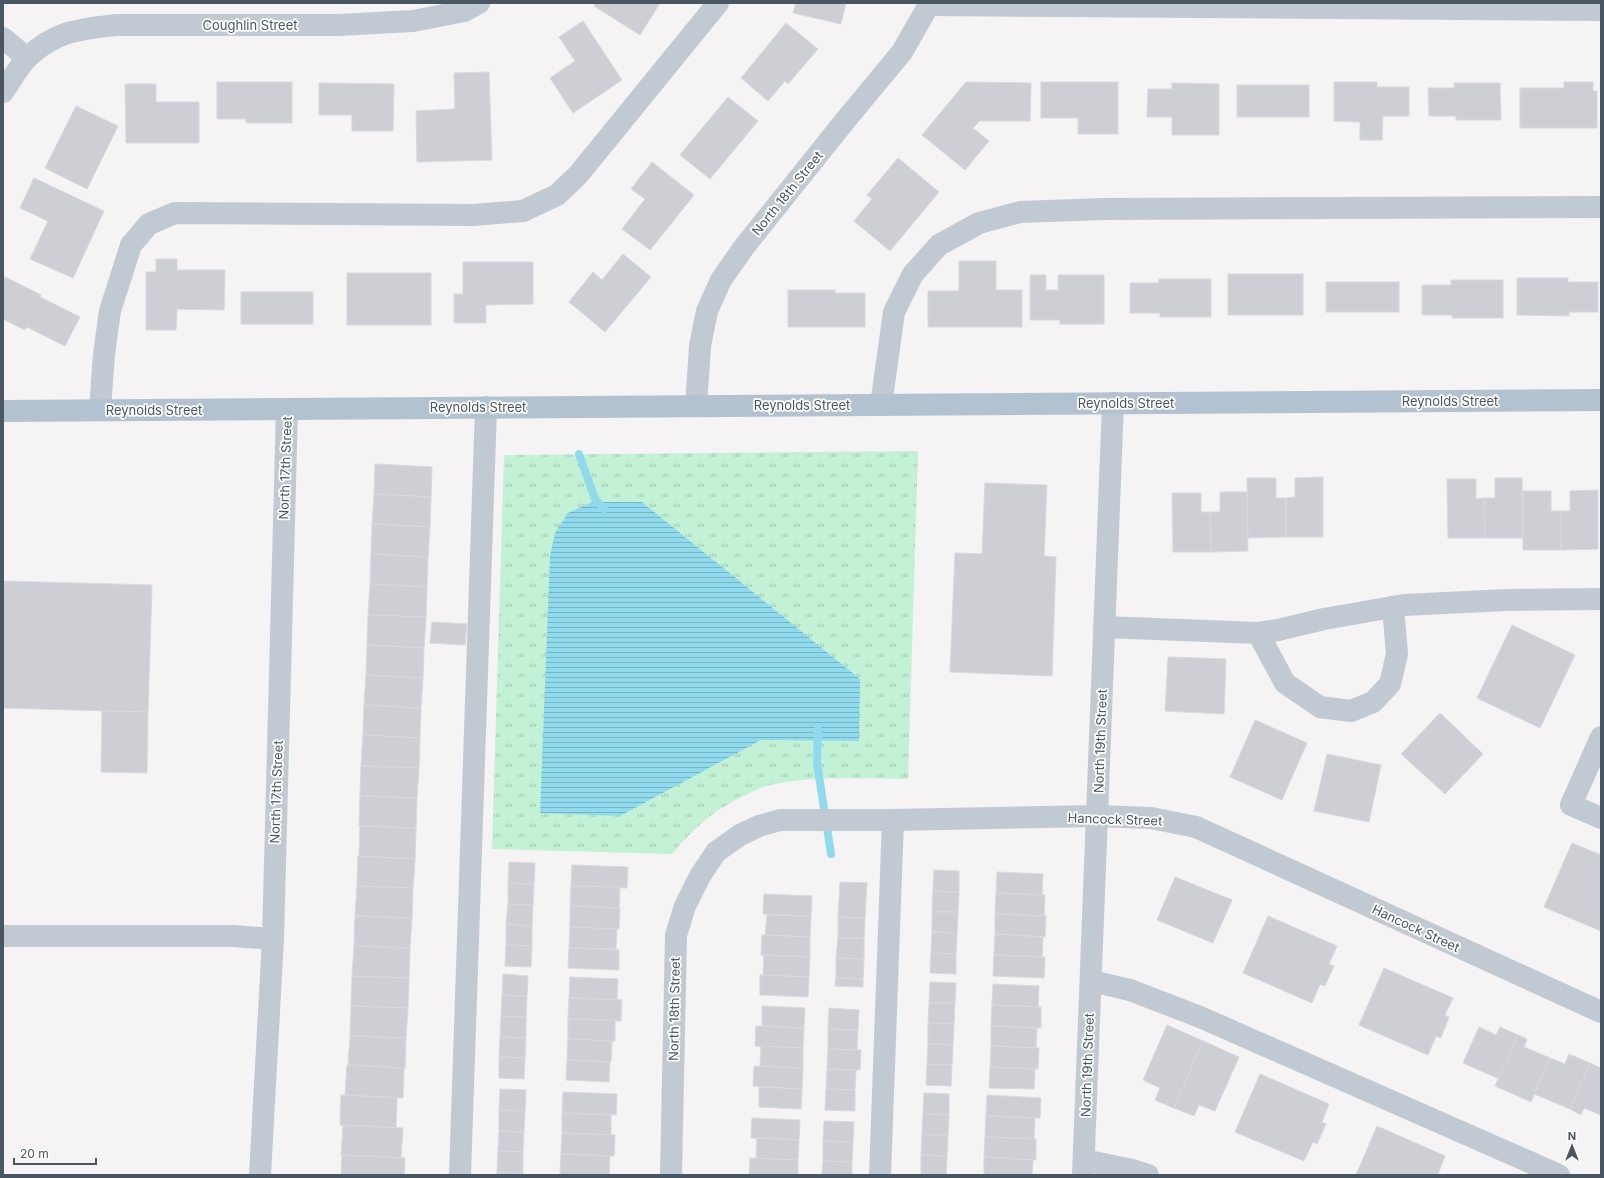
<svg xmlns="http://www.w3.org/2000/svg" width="1604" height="1178" font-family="Inter,sans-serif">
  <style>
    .park { fill: url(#park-tufts) }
    .water { fill: url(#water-rules) }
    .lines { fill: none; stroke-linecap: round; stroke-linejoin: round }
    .stream { stroke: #90daee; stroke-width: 8 }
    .building { fill: #cdcfd5; stroke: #d7d9de }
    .minor { stroke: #c1cad2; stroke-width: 22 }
    .major { stroke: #b3c2d1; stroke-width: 22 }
    .labels { text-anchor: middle; stroke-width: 3.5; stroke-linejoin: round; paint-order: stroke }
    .street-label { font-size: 13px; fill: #4a5661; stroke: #fff }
  </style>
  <defs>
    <pattern id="park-tufts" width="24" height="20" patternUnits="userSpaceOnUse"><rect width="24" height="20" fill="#c3f1d5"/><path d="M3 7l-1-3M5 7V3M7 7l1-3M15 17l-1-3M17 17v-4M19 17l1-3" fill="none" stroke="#a0c6b0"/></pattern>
    <pattern id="water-rules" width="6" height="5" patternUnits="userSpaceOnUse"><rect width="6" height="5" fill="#90daee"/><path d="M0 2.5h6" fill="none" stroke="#78b4c4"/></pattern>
  </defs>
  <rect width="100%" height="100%" fill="#f5f3f3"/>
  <path class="park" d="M918 451 908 779C864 779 809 775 767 786 761 787 754 791 748 794 713 810 696 826 672 854L492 849 504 455Z"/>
  <polygon class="water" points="592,502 642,502 860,679 859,741 761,740 620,816 540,813 550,556 555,533 568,513"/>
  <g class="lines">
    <g class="stream">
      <polyline points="579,454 595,499 604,509"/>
      <polyline points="818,730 817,763 831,854"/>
    </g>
  </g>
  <g class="building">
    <polygon points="595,3 660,3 640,35 594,6"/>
    <polygon points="796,3 846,3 841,24 793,13"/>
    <polygon points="583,21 622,80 573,113 550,78 575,61 559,37"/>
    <polygon points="786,23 818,49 788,84 785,81 768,101 741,78"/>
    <polygon points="489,72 492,160 417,162 416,111 455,109 454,73"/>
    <polygon points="217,82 292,82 292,123 246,123 246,119 217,119"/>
    <polygon points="966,82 1031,83 1030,121 980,121 973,128 989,141 965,170 922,135"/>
    <polygon points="1041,82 1118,82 1118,134 1078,134 1078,118 1041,118"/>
    <polygon points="1334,82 1377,82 1377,87 1409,87 1409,116 1383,116 1382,140 1360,140 1360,122 1334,121"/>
    <polygon points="1564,82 1593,82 1593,91 1597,91 1597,128 1520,128 1520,88 1564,88"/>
    <polygon points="319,83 394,84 393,131 352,131 352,115 319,115"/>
    <polygon points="1172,83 1219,84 1219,135 1172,135 1172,117 1147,117 1148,89 1172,89"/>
    <polygon points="1454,83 1500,83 1501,120 1456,120 1456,116 1429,116 1428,88 1454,88"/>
    <polygon points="125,84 156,84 156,102 199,102 199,143 126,143"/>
    <rect x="1237" y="85" width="72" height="32"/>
    <polygon points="728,97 758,121 710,179 680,155"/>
    <polygon points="76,106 118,126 87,189 45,168"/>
    <polygon points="898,158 939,192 890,251 854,221 872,199 867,195"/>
    <polygon points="652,162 694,195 650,250 622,229 645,199 631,189"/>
    <polygon points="34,178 104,211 73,278 30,259 48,221 20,208"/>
    <polygon points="623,254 651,277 605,332 569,302 593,272 602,280"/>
    <polygon points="156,259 177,259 177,270 225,270 224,310 177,309 176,330 146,330 146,272 156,272"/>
    <polygon points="959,261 996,261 996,290 1022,290 1022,327 928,327 928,291 959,291"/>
    <polygon points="463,262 533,262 533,304 486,305 486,323 454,323 454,294 463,294"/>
    <rect x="347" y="273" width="84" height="52"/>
    <rect x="1228" y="274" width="75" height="41"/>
    <polygon points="1030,275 1046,275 1046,290 1058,290 1058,275 1104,275 1104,324 1060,324 1060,320 1030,320"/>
    <polygon points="3,276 41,295 40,297 80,317 65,346 27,327 25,330 3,319"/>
    <polygon points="1517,278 1568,278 1568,282 1598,282 1598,312 1569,312 1569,316 1517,315"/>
    <polygon points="1159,279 1211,279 1211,317 1160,317 1160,313 1130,313 1130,283 1159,283"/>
    <polygon points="1451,280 1503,280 1503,318 1452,318 1452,315 1422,315 1422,285 1451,285"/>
    <rect x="1326" y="282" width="73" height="30"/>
    <polygon points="788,290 835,290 835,293 865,293 865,327 788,327"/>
    <rect x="241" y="292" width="72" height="32"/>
    <polygon points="375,464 432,467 431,497 374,494"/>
    <polygon points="1323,477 1323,537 1286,537 1286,498 1295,497 1295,478"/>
    <polygon points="1247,478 1276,478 1276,498 1286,498 1286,537 1248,538"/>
    <polygon points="1495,478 1522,478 1523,538 1485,538 1484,498 1495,498"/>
    <polygon points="1447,479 1476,479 1476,499 1484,498 1485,538 1448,538"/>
    <polygon points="985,483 1047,485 1044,556 1056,557 1052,676 950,672 955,553 982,554"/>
    <polygon points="1598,490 1598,549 1561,550 1561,511 1570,511 1570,491"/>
    <polygon points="1523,491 1551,491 1551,511 1561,511 1561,550 1523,550"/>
    <polygon points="1220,492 1247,492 1248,551 1211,552 1210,512 1220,512"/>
    <polygon points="1172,493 1201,493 1201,512 1210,512 1211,552 1173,552"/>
    <polygon points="374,494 431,497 430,527 372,524"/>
    <polygon points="372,524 430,527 428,557 371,554"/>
    <polygon points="371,554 428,557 427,587 370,584"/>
    <polygon points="3,581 152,585 148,712 3,708"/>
    <polygon points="370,584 427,587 426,617 368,615"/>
    <polygon points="368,615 426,617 424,648 367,645"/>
    <polygon points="432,622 467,624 465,645 430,643"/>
    <polygon points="1512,625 1575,655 1540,728 1477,698"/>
    <polygon points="367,645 424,648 423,678 366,675"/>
    <polygon points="1168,657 1226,659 1224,714 1165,711"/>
    <polygon points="366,675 423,678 421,708 364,705"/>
    <polygon points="364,705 421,708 420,738 363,735"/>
    <polygon points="102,711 148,712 147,773 101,772"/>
    <polygon points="1440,713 1483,754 1445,794 1401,754"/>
    <polygon points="1255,720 1307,743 1282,800 1230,777"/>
    <polygon points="363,735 420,738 419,768 361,766"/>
    <polygon points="1327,754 1381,765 1369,822 1314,811"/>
    <polygon points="361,766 419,768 417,798 360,796"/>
    <polygon points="360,796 417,798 416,828 359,826"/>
    <polygon points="360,826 416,828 415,859 359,856"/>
    <polygon points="1572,843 1601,855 1601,931 1544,907"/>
    <polygon points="358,856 415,859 413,888 357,886"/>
    <polygon points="509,862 535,863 534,884 508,883"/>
    <polygon points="572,865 628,867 627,888 571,886"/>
    <polygon points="934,870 959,871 959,892 933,891"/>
    <polygon points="997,872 1043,874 1042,895 996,893"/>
    <polygon points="1175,877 1232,900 1213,943 1157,920"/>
    <polygon points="840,882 867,883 865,918 838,917"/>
    <polygon points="508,883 534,884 533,905 508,904"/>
    <polygon points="357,886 413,888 412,918 355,916"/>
    <polygon points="571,886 620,887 619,908 570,906"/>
    <polygon points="933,891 959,892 958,912 932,912"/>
    <polygon points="996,893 1045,895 1044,916 995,914"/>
    <polygon points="764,894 812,896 811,916 763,914"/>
    <polygon points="508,904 533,905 532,926 506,924"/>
    <polygon points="570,906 620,908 619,929 570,927"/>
    <polygon points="932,912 958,912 957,933 932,932"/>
    <polygon points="995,914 1046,916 1045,937 995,934"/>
    <polygon points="767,915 811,916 810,937 765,935"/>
    <polygon points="355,916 412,918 410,948 354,946"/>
    <polygon points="1268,916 1337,946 1329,964 1334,966 1325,986 1320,984 1312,1003 1243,973"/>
    <polygon points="838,917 865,918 864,938 838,938"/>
    <polygon points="506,924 532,926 532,946 506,945"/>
    <polygon points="570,927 617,929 616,949 569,948"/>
    <polygon points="932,932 957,933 956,954 931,953"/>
    <polygon points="995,934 1043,937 1042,957 994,955"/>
    <polygon points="762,935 810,937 810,957 761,955"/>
    <polygon points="838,938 864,938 864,959 836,958"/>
    <polygon points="506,945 532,946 531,967 505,966"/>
    <polygon points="354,946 410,948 409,978 352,976"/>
    <polygon points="569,948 619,950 619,970 568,968"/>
    <polygon points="931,953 956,954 956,974 930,973"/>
    <polygon points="764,955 810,957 809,977 763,975"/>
    <polygon points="994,955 1045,957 1044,978 993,976"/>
    <polygon points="836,958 864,959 863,979 836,978"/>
    <polygon points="1384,968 1453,998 1445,1015 1449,1017 1441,1038 1436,1036 1428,1055 1359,1025"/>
    <polygon points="503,974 528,976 527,996 502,995"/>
    <polygon points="760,975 809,977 808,997 760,995"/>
    <polygon points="352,976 409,978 408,1008 351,1006"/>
    <polygon points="570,977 618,979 617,1000 569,998"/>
    <polygon points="836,978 863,979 863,987 835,986"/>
    <polygon points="930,982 956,983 955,1003 929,1003"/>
    <polygon points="993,984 1039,986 1038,1007 992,1005"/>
    <polygon points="502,995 527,996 526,1017 501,1016"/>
    <polygon points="569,998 622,1000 621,1021 568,1019"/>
    <polygon points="929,1003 955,1003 954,1024 928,1023"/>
    <polygon points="992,1005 1041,1007 1041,1028 991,1026"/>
    <polygon points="351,1006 408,1008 406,1038 350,1036"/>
    <polygon points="762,1006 805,1008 804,1028 762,1026"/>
    <polygon points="829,1008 859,1010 858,1030 828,1029"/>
    <polygon points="501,1016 526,1017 526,1038 500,1037"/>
    <polygon points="568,1019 615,1020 615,1041 568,1039"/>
    <polygon points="928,1023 954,1024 953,1045 928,1044"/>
    <polygon points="1167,1025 1203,1041 1174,1108 1155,1100 1160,1088 1143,1080"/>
    <polygon points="756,1026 804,1028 803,1048 755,1046"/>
    <polygon points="991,1026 1037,1028 1036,1048 991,1046"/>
    <polygon points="1479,1027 1496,1035 1500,1027 1518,1035 1499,1079 1463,1063"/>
    <polygon points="828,1029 858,1030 857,1050 828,1049"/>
    <polygon points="1518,1035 1527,1039 1524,1047 1550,1058 1531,1102 1495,1086"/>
    <polygon points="350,1036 406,1038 405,1068 348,1065"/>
    <polygon points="500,1037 526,1038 525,1058 499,1057"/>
    <polygon points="568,1039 612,1041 611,1062 567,1060"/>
    <polygon points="1203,1041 1239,1057 1215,1111 1199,1105 1194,1116 1174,1108"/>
    <polygon points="928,1044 953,1045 952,1065 927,1064"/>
    <polygon points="761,1046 803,1048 803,1068 760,1067"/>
    <polygon points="991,1046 1039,1048 1038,1069 990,1067"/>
    <polygon points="828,1049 861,1050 860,1070 827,1069"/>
    <polygon points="1569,1054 1590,1063 1570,1109 1534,1094 1550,1058 1565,1064"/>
    <polygon points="499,1057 525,1058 524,1079 499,1078"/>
    <polygon points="567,1060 610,1062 609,1082 566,1080"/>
    <polygon points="1590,1063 1601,1068 1601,1115 1584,1108 1581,1115 1570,1109"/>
    <polygon points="927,1064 952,1065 951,1086 926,1085"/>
    <polygon points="347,1065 404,1068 403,1098 345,1095"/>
    <polygon points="754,1066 803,1068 802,1089 753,1086"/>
    <polygon points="990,1067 1035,1069 1034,1089 989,1088"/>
    <polygon points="827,1069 856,1070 855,1090 826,1089"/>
    <polygon points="1260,1074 1329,1104 1322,1122 1326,1124 1317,1144 1313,1142 1304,1161 1235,1132"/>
    <polygon points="759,1087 802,1089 801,1109 759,1107"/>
    <polygon points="500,1089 526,1090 525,1111 499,1110"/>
    <polygon points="826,1089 855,1090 855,1111 825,1110"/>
    <polygon points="563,1092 617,1094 616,1115 562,1113"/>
    <polygon points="924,1093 949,1094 949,1115 923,1114"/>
    <polygon points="341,1095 397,1098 396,1128 340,1125"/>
    <polygon points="987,1095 1041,1098 1040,1118 986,1116"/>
    <polygon points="499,1110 525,1111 524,1132 499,1131"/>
    <polygon points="562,1113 611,1115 611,1135 562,1133"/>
    <polygon points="923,1114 949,1115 948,1135 922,1135"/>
    <polygon points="986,1116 1035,1118 1034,1139 985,1137"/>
    <polygon points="752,1118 800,1120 799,1140 751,1138"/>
    <polygon points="824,1121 854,1122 853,1142 823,1141"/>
    <polygon points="343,1125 403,1128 401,1158 341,1155"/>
    <polygon points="1377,1126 1445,1156 1438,1174 1440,1175 1356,1175"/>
    <polygon points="499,1131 524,1132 523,1152 498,1151"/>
    <polygon points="562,1133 615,1135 614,1156 561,1154"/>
    <polygon points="922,1135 948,1135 947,1156 921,1155"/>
    <polygon points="985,1137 1036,1139 1036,1160 984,1157"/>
    <polygon points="757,1138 799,1140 798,1160 756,1159"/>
    <polygon points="823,1141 853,1142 852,1162 823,1161"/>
    <polygon points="498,1151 523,1152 523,1173 497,1172"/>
    <polygon points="561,1154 610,1156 609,1175 560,1175"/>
    <polygon points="342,1155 405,1158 404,1175 341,1175"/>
    <polygon points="921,1155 947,1156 946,1175 921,1175"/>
    <polygon points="984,1157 1033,1160 1032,1175 984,1175"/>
    <polygon points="750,1158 798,1160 798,1175 749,1175"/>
    <polygon points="823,1161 852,1162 852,1175 822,1175"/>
    <polygon points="497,1172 523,1173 523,1175 497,1175"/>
  </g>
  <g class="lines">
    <g class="minor">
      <polyline points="929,5 1601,10"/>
      <polyline points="3,38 27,58"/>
      <path d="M3 92C11 81 18 67 28 57 56 31 80 29 116 25H338L413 21 464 11 479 3"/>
      <polyline points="881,405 894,312 913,274 939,245 979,223 1020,212 1103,209 1601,207"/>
      <polyline points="696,406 700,346 707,311 721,280 744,247 844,122 902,52 930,3"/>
      <polyline points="100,410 104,354 110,311 131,245 149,224 175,213 473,215 523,211 557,195 578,175 718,3"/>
      <polyline points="1104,627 1258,633 1278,630 1324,619 1404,605 1507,600 1601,599"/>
      <polyline points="1258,633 1285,683 1320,707 1351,711 1373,702 1390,684 1397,654 1393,607"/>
      <polyline points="1601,737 1571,805 1601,818"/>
      <polyline points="3,936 233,936 273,939"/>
      <polyline points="1091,981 1130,990 1200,1017 1559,1175"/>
      <polyline points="1084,1160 1132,1170 1148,1175"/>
      <polyline points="260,1175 273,939 287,409"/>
      <polyline points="460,1175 486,407"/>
      <polyline points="671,1175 676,935 685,906 700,876 716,852 740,835 759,826 780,820 893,820 1097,816 1151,818 1196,827 1601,1012"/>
      <polyline points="880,1175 893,820"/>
      <polyline points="1083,1175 1113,403"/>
    </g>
    <polyline class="major" points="3,411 1601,400"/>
  </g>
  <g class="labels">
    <g class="street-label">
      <text x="250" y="30">Coughlin Street</text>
      <text transform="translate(787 193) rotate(-51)" y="5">North 18th Street</text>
      <text x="1450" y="406">Reynolds Street</text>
      <text x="1126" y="408">Reynolds Street</text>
      <text x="802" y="410">Reynolds Street</text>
      <text x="478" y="412">Reynolds Street</text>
      <text x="154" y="415">Reynolds Street</text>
      <text transform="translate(285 468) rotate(-88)" y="5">North 17th Street</text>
      <text transform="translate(1100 741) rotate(-88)" y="5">North 19th Street</text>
      <text transform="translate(276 792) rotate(-88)" y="5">North 17th Street</text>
      <text transform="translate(1115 819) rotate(2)" y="5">Hancock Street</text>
      <text transform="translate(1416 928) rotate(25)" y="5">Hancock Street</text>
      <text transform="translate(674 1009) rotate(-89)" y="5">North 18th Street</text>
      <text transform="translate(1087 1065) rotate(-88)" y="5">North 19th Street</text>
    </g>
  </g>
  <rect width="1604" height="1178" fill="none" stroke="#4a5661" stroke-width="8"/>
  <g transform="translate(1572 1146)" stroke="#ffffff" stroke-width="3" paint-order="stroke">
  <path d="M0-3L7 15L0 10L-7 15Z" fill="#4a5661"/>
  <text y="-6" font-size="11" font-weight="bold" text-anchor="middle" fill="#4a5661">N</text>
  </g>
  <path d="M14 1158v6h82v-6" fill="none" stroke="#4a5661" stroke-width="2"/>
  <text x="20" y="1158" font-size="12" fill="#4a5661" stroke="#ffffff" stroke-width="3" paint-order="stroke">20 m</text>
</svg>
